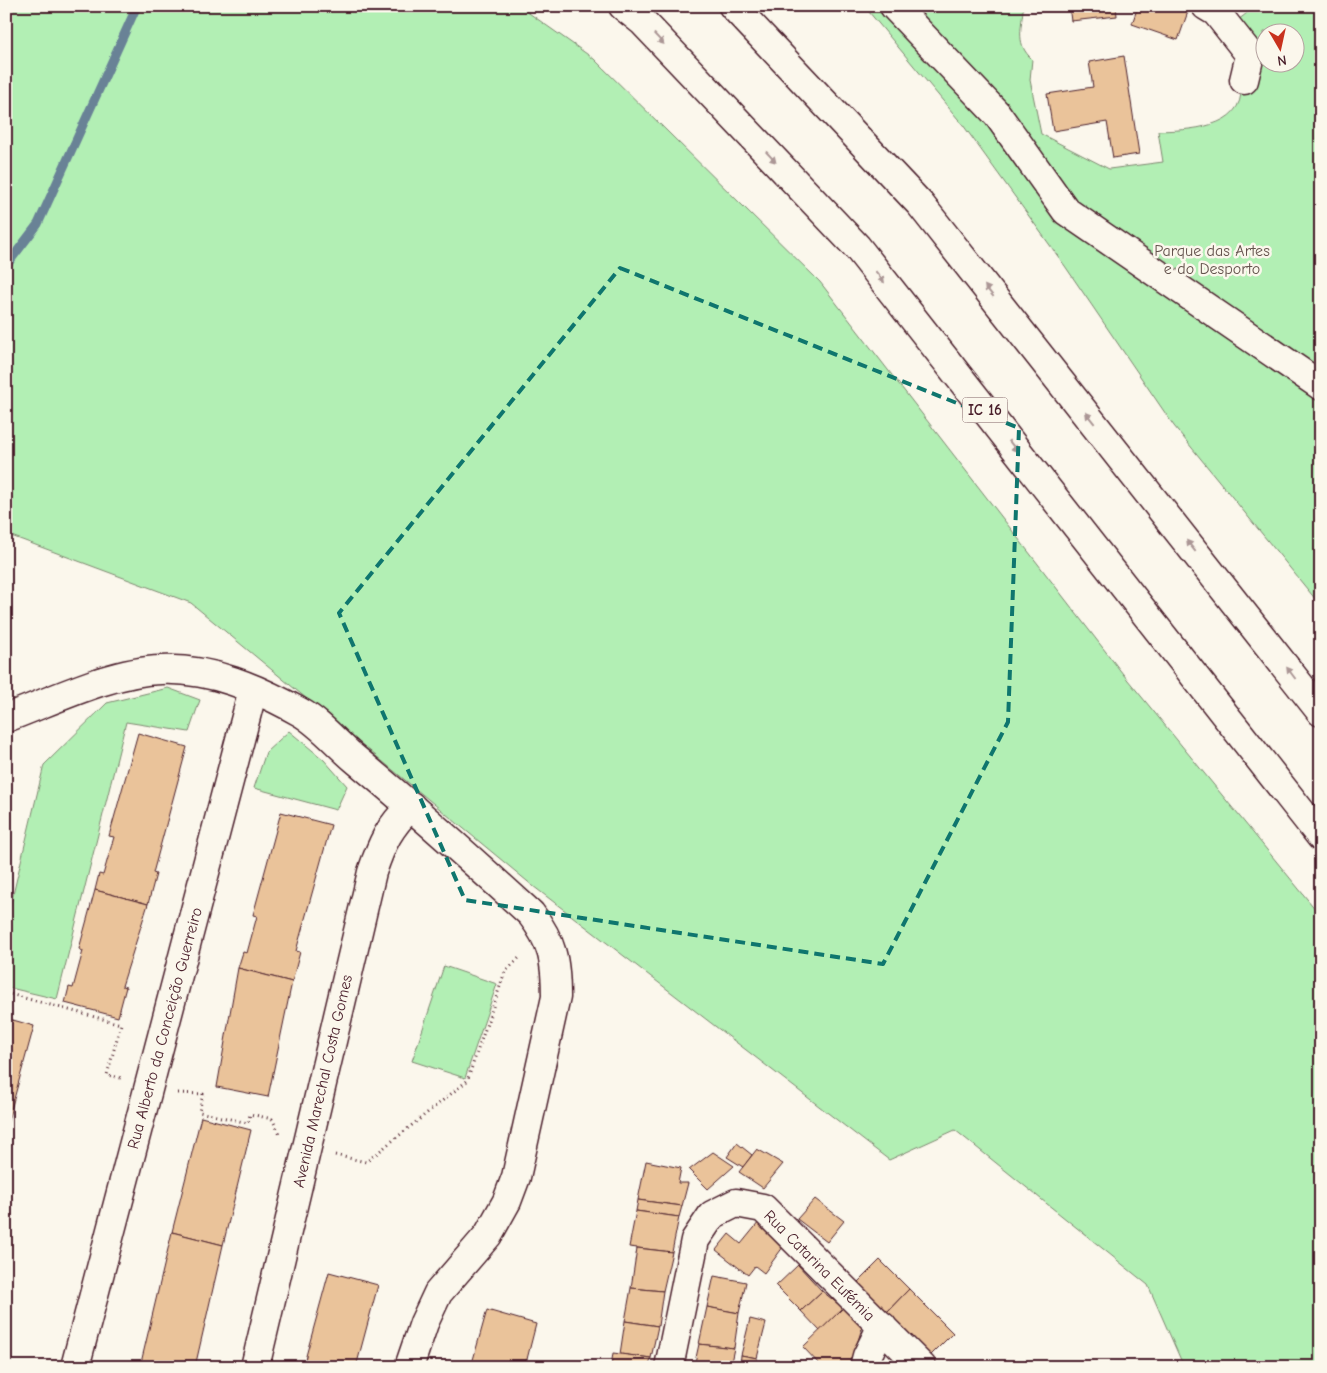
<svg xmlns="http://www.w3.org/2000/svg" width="1327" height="1373" font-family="'Comic Neue',sans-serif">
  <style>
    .green { fill: #b2efb4; stroke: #7e8770; fill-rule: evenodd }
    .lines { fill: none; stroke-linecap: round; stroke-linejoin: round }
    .stream { stroke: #698296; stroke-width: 9 }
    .building { fill: #eac39a; stroke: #4a1f2b }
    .minor-casing { stroke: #4a1f2b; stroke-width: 31 }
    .trunk-casing { stroke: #4a1f2b; stroke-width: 31 }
    .path { stroke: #4a1f2b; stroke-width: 3; stroke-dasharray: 1 4; stroke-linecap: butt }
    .minor { stroke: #fbf7ec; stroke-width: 28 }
    .trunk { stroke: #fbf7ec; stroke-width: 28 }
    .oneway { fill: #ab9695 }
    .marked { fill: none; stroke: #0f766e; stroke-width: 4; stroke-dasharray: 10 6; stroke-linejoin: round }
    .labels { text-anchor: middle; stroke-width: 5; stroke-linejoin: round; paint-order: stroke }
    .shield { fill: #fbf7ec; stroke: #7f6065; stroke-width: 1 }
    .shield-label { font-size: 15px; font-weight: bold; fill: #4a1f2b }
    .park-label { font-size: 16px; fill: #64534d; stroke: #fbf7ec }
    .street-label { font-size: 16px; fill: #4a1f2b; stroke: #fbf7ec }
  </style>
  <rect width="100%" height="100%" fill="#fbf7ec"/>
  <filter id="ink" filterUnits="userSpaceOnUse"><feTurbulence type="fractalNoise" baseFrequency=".02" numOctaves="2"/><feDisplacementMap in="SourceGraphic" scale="10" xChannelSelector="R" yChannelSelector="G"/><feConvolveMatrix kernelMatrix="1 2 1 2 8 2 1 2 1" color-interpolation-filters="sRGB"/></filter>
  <g filter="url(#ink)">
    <g class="green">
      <polygon points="6,6 519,6 594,59 820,282 1123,674 1321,916 1321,1367 1184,1367 1148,1285 955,1130 889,1160 533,886 191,603 6,534"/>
      <path d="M864 6H1025L1023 10C1021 30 1016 45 1032 59L1030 80 1041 134 1109 169 1163 162 1158 131C1187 130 1244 129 1241 87 1240 69 1230 48 1225 31 1233 21 1246 17 1253 6H1321V606L1174 426 1065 266 963 125ZM1264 32H1294V62H1264Z"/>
      <polygon points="168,688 200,700 189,732 126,722 57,999 6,987 6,924 44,765 107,703"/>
      <polygon points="289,731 324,760 347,786 336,810 254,788 266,752"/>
      <polygon points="444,966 497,984 465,1078 412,1061"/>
    </g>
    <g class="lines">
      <polyline class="stream" points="6,266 38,224 137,6"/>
    </g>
    <g class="building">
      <polygon points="1069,6 1116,6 1117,16 1071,21"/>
      <polygon points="1138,6 1190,6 1178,40 1132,24"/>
      <polygon points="1124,56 1139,154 1113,158 1107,122 1053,131 1047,94 1093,87 1089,62"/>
      <polygon points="138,733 187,747 153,873 156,874 148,904 95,890 99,874 103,875 114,837 109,836"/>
      <polygon points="281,812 331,825 296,951 300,952 292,982 238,968 243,952 247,953 257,916 253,915"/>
      <polygon points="95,890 148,904 122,986 126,987 118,1017 65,1003 69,987 73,988 83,951 79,949"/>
      <polygon points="238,968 292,982 268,1097 217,1087"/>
      <polygon points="6,1018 34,1026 6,1128"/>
      <polygon points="201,1117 251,1130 223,1245 172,1232"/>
      <polygon points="737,1143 752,1155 743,1167 727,1157"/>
      <polygon points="757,1149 783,1164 763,1188 739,1172"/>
      <polygon points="713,1152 734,1166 708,1189 689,1170"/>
      <polygon points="646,1161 681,1168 678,1183 688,1183 682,1206 638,1200"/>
      <polygon points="815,1199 844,1221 827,1242 797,1219"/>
      <polygon points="638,1200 682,1206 679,1217 636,1211"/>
      <polygon points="636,1211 679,1217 672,1252 629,1247"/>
      <polygon points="759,1222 786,1243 764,1273 755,1266 748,1275 716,1250 729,1234 741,1244"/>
      <polygon points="172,1232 223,1245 195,1367 140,1367"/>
      <polygon points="637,1248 672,1252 663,1291 631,1288"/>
      <polygon points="880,1260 909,1289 887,1312 858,1282"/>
      <polygon points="798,1265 822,1291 801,1311 776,1286"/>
      <polygon points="329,1272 378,1285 356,1367 303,1367"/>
      <polygon points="714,1276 746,1282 739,1313 707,1307"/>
      <polygon points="631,1288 663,1291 658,1326 625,1321"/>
      <polygon points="909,1289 953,1333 931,1355 887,1312"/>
      <polygon points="822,1291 843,1308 820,1331 801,1311"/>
      <polygon points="707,1307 739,1313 734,1348 699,1344"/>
      <polygon points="843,1308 862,1328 850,1367 821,1366 803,1347"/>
      <polygon points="487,1310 536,1324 525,1367 471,1367"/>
      <polygon points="750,1319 766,1323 757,1358 741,1355"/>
      <polygon points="625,1321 658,1326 651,1358 620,1354"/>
      <polygon points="699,1344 734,1348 730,1367 694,1367"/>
      <polygon points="613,1353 651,1358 649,1367 611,1367"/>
      <polygon points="741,1355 757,1358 756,1367 740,1367"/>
    </g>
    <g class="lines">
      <g class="minor-casing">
        <g id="minor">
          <polyline points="894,6 997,114 1066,211 1321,386"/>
          <polyline points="1206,6 1216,12 1250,55 1244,80"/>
          <path d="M6 718C52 701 112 671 161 670 211 668 257 688 300 712 320 723 337 744 355 759 415 809 473 861 531 914 553 943 556 961 556 997L516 1177 507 1201 488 1235 438 1293 424 1323 409 1367"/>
          <polyline points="75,1367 253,690"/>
          <path d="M255 1367 372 872C382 843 389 827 411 806"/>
          <polyline points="669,1367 695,1240 712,1215 736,1203 763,1208 922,1367"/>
          <polyline points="864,1367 867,1356 882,1326"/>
        </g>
      </g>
      <g class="trunk-casing">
        <g id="trunk">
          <polyline points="623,6 643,22 857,247 1321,837"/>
          <polyline points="733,6 920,204 1321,712"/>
        </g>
      </g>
      <g class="path">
        <polyline points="6,993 121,1024 107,1075 121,1078"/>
        <polyline points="178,1093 203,1094 199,1112 248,1123 250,1114 272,1119 280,1134"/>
        <polyline points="335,1155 366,1162 467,1081 505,972 521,956"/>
      </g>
      <use href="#minor" class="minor"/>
      <use href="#trunk" class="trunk"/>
    </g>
    <defs><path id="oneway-solid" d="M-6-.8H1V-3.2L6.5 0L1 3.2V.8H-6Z" transform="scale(1.25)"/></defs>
    <g class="oneway">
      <use href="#oneway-solid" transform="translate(659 39) rotate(47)"/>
      <use href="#oneway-solid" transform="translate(771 157) rotate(47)"/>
      <use href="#oneway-solid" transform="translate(880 277) rotate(52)"/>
      <use href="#oneway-solid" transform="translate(989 291) rotate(-128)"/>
      <use href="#oneway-solid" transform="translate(1090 418) rotate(-128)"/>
      <use href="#oneway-solid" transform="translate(1013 446) rotate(52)"/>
      <use href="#oneway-solid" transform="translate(1191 546) rotate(-128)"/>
      <use href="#oneway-solid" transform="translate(1291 673) rotate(-127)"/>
    </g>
  </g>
  <path class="marked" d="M620 268 1019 428 1008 722 883 964 465 900 339 613Z"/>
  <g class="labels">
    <rect class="shield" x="962.5" y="397.5" width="45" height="25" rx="4"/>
    <g class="shield-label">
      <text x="985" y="415">IC 16</text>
    </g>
    <g class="park-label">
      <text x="1212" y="256">Parque das Artes<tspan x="1212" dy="18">e do Desporto</tspan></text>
    </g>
    <g class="street-label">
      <text transform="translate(164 1028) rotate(-75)" y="6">Rua Alberto da Conceição Guerreiro</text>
      <text transform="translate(322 1081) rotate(-77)" y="6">Avenida Marechal Costa Gomes</text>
      <text transform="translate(820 1265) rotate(45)" y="6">Rua Catarina Eufémia</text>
    </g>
  </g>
  <rect width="1327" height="1373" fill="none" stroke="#fbf7ec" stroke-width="25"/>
  <rect x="12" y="12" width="1302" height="1348" fill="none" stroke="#4a1f2b" stroke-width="2" filter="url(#ink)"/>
  <g transform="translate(1280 48) rotate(171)"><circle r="24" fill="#fbf7ec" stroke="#b4a19f"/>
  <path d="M0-4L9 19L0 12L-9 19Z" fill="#c8321e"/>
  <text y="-8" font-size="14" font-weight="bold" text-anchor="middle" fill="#4a1f2b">N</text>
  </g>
</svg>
